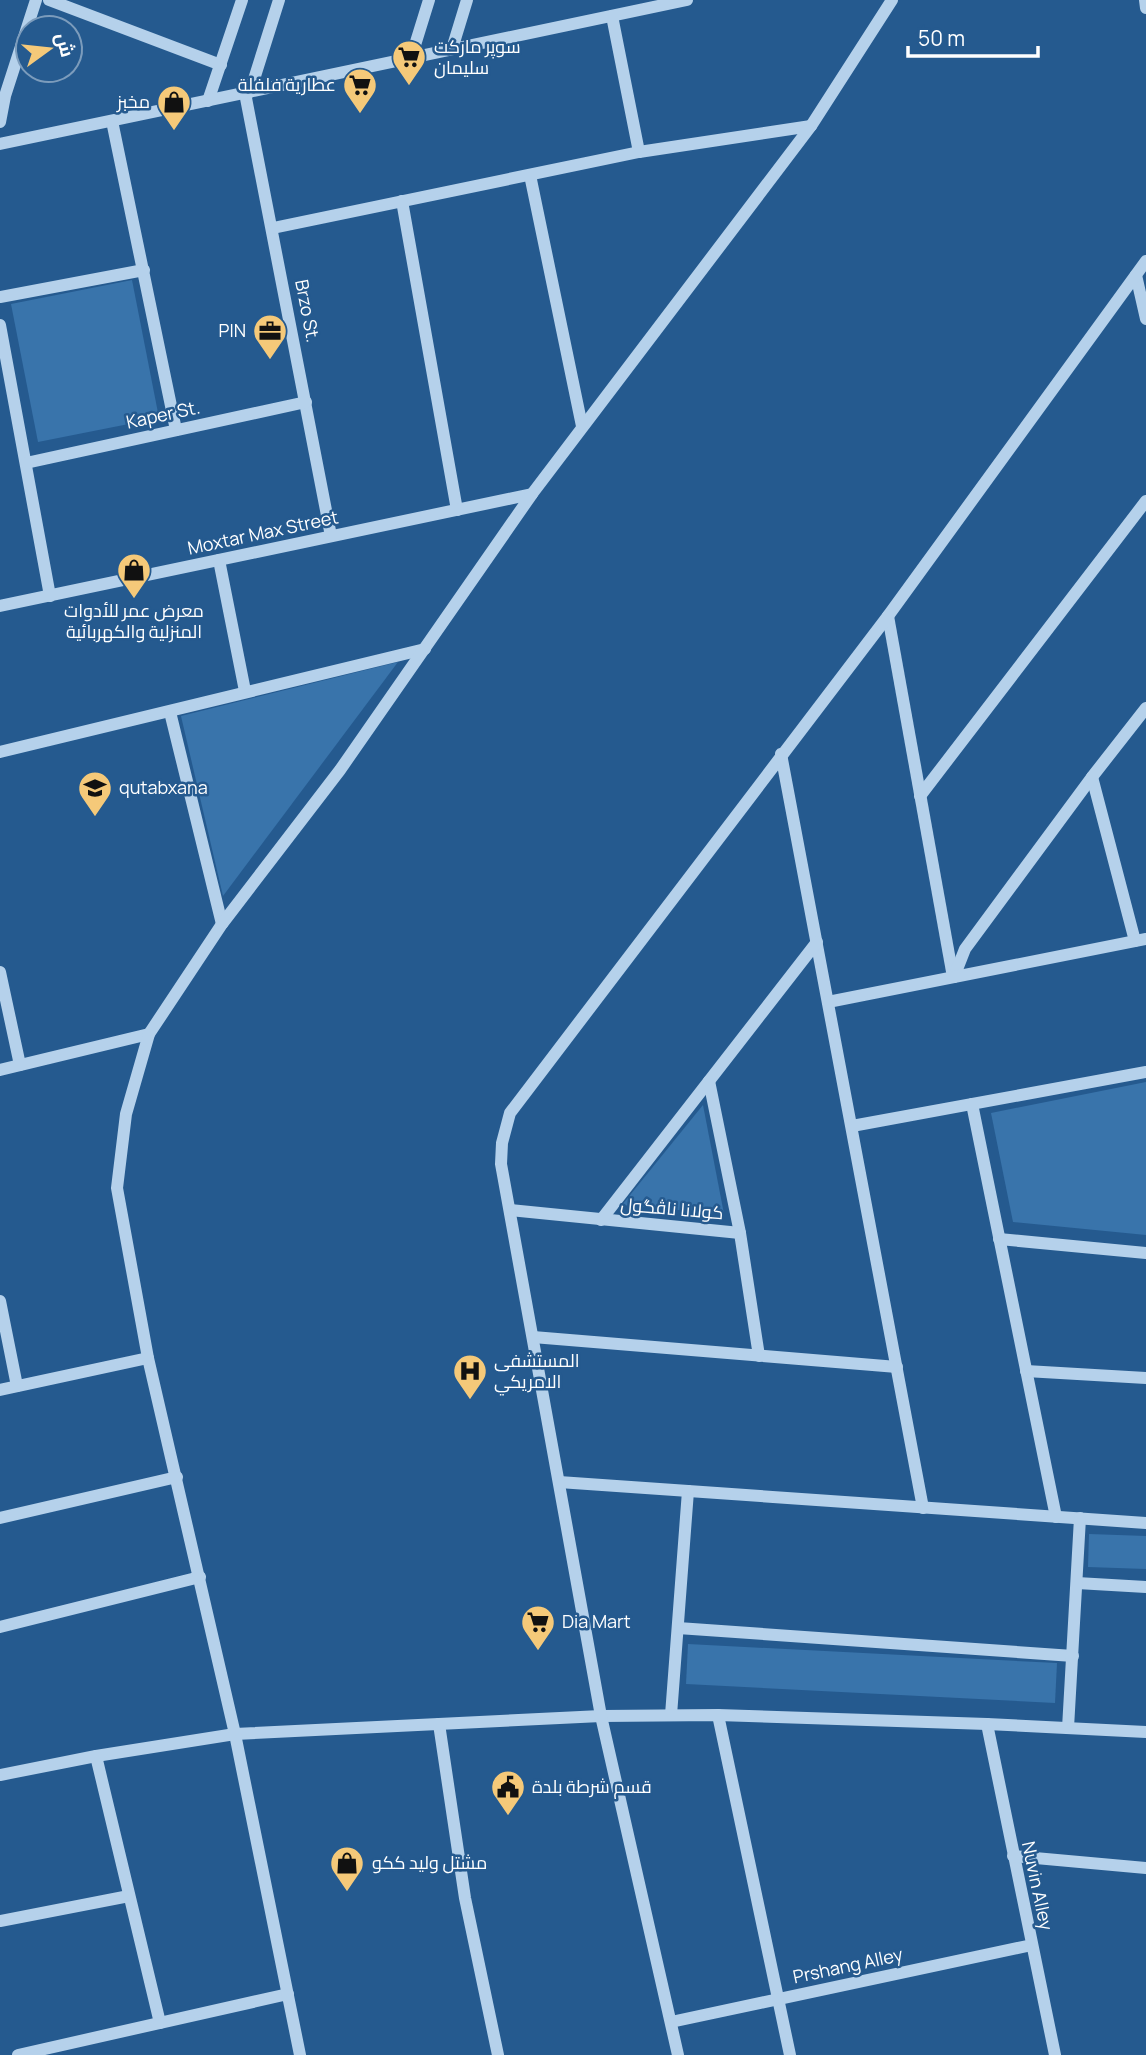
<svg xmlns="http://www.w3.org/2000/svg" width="1146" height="2055" font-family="Manrope,Cairo,sans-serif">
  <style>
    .green { fill: #3974ab }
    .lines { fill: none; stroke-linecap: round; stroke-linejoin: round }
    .minor { stroke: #b5d1eb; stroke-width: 12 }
    .labels { text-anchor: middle; stroke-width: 5; stroke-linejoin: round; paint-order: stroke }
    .poi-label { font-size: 18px; fill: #fff; stroke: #255a8f; text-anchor: start }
    .street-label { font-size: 18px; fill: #fff; stroke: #255a8f }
  </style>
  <rect width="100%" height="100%" fill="#255a8f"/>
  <g class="green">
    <polygon points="132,280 159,418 38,442 11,304"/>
    <polygon points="398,662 223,896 181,716"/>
    <polygon points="1146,1082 1146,1235 1013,1222 991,1113"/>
    <polygon points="703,1105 724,1214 622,1205"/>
    <polygon points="1089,1534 1146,1536 1146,1569 1088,1567"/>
    <polygon points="688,1644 1057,1663 1055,1703 686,1684"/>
  </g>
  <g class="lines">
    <g class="minor">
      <polyline points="49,0 221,65"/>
      <polyline points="1145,0 1146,8"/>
      <polyline points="612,16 639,152"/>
      <polyline points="452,49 467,0"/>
      <polyline points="411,58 429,0"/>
      <polyline points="250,92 279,0"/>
      <polyline points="245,93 331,536"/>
      <polyline points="208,101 242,0"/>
      <polyline points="112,121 176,430"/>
      <polyline points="0,122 5,96 36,0"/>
      <polyline points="0,144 687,0"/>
      <polyline points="530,175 582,426"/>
      <polyline points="402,201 457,510"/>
      <polyline points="273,228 639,152 811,126"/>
      <polyline points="1136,275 1146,319"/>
      <polyline points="0,297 144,270"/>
      <polyline points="0,325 50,596"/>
      <polyline points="26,463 306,402"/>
      <polyline points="219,560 245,691"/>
      <polyline points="0,606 532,494"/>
      <polyline points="888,616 953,977"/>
      <polyline points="170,712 222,924"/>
      <polyline points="0,752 425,649"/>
      <polyline points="781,754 923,1508"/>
      <polyline points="1092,777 1135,941"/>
      <polyline points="920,796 1146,501"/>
      <polyline points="0,972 20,1065"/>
      <polyline points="954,977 965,949 1092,777 1146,708"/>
      <polyline points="828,1002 1146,939"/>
      <polyline points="0,1070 149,1034"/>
      <polyline points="709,1081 740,1233 759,1356"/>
      <polyline points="972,1104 1056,1517"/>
      <polyline points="852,1126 1146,1072"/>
      <polyline points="510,1210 740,1233"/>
      <polyline points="601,1220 817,942"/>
      <polyline points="999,1239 1146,1253"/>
      <polyline points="0,1301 17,1386"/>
      <polyline points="533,1337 897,1367"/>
      <polyline points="1026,1371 1146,1378"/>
      <polyline points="0,1390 148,1358"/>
      <polyline points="559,1482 1146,1523"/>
      <polyline points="0,1518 177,1477"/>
      <polyline points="1077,1583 1146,1587"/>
      <polyline points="0,1627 200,1577"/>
      <polyline points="678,1628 1073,1656"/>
      <polyline points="671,1715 688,1491"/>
      <polyline points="718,1715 790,2055"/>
      <polyline points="439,1724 465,1898 498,2055"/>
      <polyline points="987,1724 1055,2055"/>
      <polyline points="1068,1728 1080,1518"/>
      <polyline points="96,1756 160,2023"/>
      <polyline points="0,1775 96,1756 235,1734 601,1716 718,1715 987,1724 1146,1732"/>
      <polyline points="1013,1856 1146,1868"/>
      <polyline points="0,1921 129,1896"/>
      <polyline points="671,2022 1032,1945"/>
      <polyline points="18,2055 288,1994"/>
      <polyline points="300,2055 235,1734 148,1358 117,1188 126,1114 149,1034 222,924 340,770 532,494 811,126 892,0"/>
      <polyline points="678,2055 601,1716 501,1164 502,1143 510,1113 888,616 1146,261"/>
    </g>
  </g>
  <defs>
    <g id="supermarket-pin" transform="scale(1.75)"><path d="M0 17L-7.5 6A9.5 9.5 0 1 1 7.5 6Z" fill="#f5c979" stroke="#255a8f"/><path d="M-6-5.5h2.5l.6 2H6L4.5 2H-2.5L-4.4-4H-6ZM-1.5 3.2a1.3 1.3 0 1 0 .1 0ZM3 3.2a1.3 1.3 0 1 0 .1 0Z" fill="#111"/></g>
    <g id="shop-pin" transform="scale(1.75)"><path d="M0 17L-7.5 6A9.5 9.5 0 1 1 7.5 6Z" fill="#f5c979" stroke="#255a8f"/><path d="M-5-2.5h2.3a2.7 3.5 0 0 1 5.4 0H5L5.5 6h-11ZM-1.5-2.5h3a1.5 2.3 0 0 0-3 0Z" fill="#111"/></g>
    <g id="office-pin" transform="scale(1.75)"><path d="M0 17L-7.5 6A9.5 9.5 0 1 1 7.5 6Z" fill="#f5c979" stroke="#255a8f"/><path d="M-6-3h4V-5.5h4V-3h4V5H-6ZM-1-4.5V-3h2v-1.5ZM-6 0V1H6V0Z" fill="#111"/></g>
    <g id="school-pin" transform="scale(1.75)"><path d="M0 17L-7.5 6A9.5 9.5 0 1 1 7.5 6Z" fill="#f5c979" stroke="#255a8f"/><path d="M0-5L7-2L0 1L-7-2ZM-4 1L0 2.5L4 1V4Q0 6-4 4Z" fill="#111"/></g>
    <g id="hospital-pin" transform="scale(1.75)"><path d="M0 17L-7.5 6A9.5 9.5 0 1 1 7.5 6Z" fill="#f5c979" stroke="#255a8f"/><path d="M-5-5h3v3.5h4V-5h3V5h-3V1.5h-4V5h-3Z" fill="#111"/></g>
    <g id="civic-pin" transform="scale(1.75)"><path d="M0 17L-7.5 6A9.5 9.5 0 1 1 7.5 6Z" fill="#f5c979" stroke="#255a8f"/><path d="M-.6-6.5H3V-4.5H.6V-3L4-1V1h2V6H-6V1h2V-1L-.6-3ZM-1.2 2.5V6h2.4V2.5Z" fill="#111"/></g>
  </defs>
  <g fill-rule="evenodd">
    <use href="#supermarket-pin" x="409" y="57"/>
    <use href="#supermarket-pin" x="360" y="85"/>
    <use href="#shop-pin" x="174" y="102"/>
    <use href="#office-pin" x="270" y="331"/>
    <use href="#shop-pin" x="134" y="570"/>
    <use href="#school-pin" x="95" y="788"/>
    <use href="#hospital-pin" x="470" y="1371"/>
    <use href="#supermarket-pin" x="538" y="1622"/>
    <use href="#civic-pin" x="508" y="1787"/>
    <use href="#shop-pin" x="347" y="1863"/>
  </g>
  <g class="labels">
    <g class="poi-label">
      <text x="434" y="53">سوپر ماركت<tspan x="434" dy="21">سليمان</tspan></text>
      <text x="336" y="91" text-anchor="end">عطارية فلفلة</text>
      <text x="150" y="108" text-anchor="end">مخبز</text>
      <text x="246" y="337" text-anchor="end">PIN</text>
      <text x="134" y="617" text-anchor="middle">معرض عمر للأدوات<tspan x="134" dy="21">المنزلية والكهربائية</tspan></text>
      <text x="119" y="794">qutabxana</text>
      <text x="494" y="1367">المستشفى<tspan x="494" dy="21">الامريكي</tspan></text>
      <text x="562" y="1628">Dia Mart</text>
      <text x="532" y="1793">قسم شرطة بلدة</text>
      <text x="372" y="1869">مشتل وليد ككو</text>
    </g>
    <g class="street-label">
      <text transform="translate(307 311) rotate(79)" y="6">Brzo St.</text>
      <text transform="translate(163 415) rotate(-12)" y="6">Kaper St.</text>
      <text transform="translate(263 533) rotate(-12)" y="6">Moxtar Max Street</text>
      <text transform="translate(672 1209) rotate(5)" y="6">کولانا ناڤگول</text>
      <text transform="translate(1037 1886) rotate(78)" y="6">Nuvin Alley</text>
      <text transform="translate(848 1966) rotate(-12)" y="6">Prshang Alley</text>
    </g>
  </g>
  <g transform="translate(49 49) rotate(75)"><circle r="33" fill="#255a8f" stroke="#7c9cbc" stroke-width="2"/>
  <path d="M0-5L12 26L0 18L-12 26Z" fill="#f5c979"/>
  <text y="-10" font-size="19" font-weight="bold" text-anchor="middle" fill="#ffffff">ش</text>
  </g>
  <path d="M908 46v10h130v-10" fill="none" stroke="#ffffff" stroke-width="3.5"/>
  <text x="918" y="46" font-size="21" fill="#ffffff" stroke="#255a8f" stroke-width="5" paint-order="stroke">50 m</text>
</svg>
